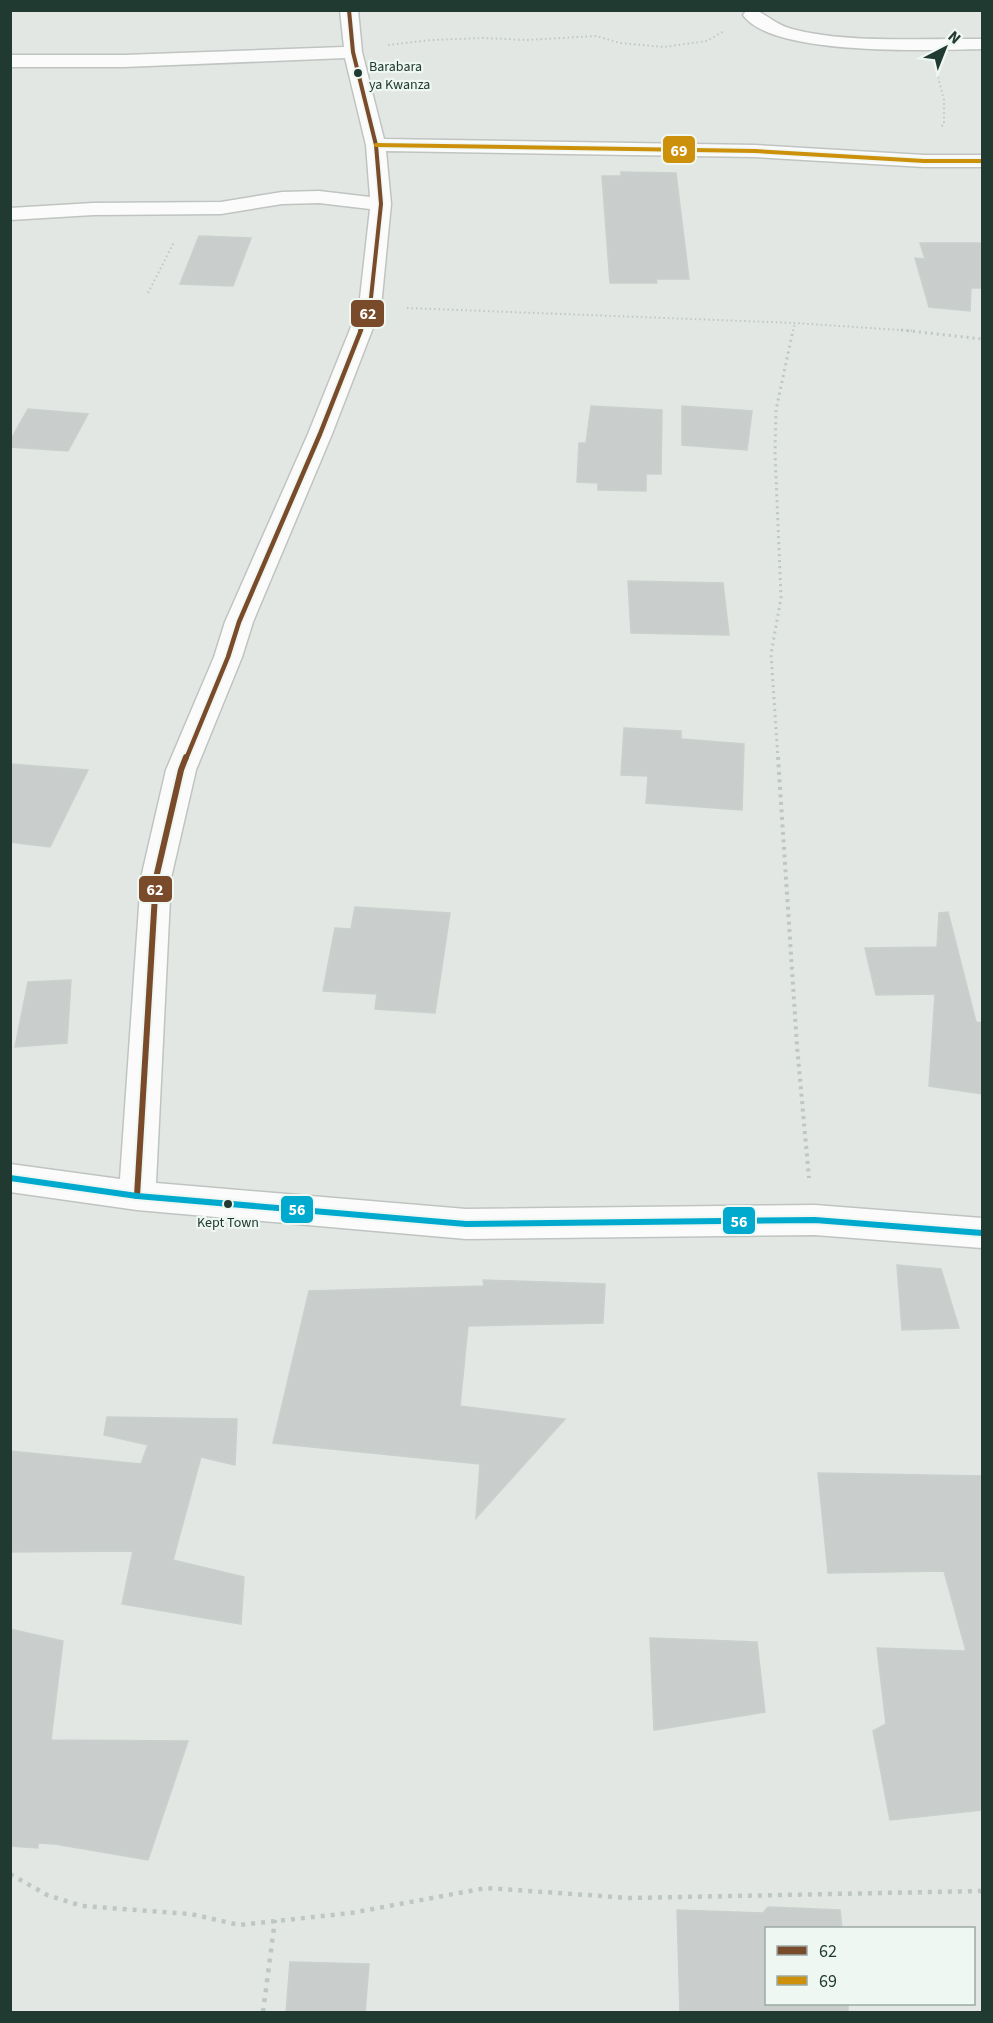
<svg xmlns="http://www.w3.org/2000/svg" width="993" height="2023" font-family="'Source Sans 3',sans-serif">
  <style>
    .building { fill: #c9cecc; stroke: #cad0cd; stroke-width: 1.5 }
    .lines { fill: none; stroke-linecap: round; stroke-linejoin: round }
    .minor-casing { stroke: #bfc4c1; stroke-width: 3 }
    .path-far3 { stroke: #bfc7c5; stroke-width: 2; stroke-dasharray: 1.5 3; stroke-linecap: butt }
    .path-far2 { stroke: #bfc7c5; stroke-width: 3; stroke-dasharray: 2 4; stroke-linecap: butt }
    .path-far1 { stroke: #bfc7c5; stroke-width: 4; stroke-dasharray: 3 4.5; stroke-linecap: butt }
    .path { stroke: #bfc7c5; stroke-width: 4.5; stroke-dasharray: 4 6; stroke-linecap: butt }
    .minor { fill: #fbfbfb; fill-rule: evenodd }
    .bus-1-far2-casing { stroke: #eff7f2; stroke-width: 7 }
    .bus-1-far1-casing { stroke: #eff7f2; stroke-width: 8 }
    .bus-1-casing { stroke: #eff7f2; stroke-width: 10 }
    .bus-2-casing { stroke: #eff7f2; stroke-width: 7 }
    .bus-3-casing { stroke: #eff7f2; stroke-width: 10 }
    .bus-1-far2 { stroke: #7a4b2a; stroke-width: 4 }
    .bus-1-far1 { stroke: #7a4b2a; stroke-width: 4.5 }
    .bus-1 { stroke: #7a4b2a; stroke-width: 6 }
    .bus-2 { stroke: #cc900a; stroke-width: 4 }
    .bus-3 { stroke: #00a9ce; stroke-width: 6 }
    .bus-dot { fill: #203a31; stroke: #eff7f2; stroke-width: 2 }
    .labels { text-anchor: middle; stroke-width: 4.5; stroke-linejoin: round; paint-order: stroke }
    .bus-label { font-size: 14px; fill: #203a31; stroke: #eff7f2; text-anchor: start }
    .line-badge { stroke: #eff7f2; stroke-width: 2 }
    .badge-label { font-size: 16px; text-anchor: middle; font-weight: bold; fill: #fff }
  </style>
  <rect width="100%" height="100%" fill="#e2e7e4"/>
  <g class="building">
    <polygon points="621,172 676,173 689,279 656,279 657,283 610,283 602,176 621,176"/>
    <polygon points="199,236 251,238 233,286 180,284"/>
    <polygon points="920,243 982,243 982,288 971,288 970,311 929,307 915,258 925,259"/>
    <polygon points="591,406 662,410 661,474 646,474 646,491 598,490 598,483 577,482 579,443 586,443"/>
    <polygon points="682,406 752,411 747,450 682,445"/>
    <polygon points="28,409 88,414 68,451 10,447 10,441"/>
    <polygon points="628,581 723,583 729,635 631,633"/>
    <polygon points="624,728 681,731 681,739 744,744 742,810 646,803 648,776 621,775"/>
    <polygon points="10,764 88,770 50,847 10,842"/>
    <polygon points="355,907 450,913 435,1013 375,1009 377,994 323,991 335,928 351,929"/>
    <polygon points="948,912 976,1022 982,1023 982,1094 929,1086 935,994 876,995 865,948 937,947 939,913"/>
    <polygon points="71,980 67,1043 15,1047 28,982"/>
    <polygon points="897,1265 941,1269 959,1328 902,1330"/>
    <polygon points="483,1280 605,1284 603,1323 468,1326 460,1406 565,1419 476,1518 480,1464 273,1443 309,1291 484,1286"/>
    <polygon points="107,1417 237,1419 235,1465 201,1457 173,1560 244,1577 241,1624 122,1604 133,1551 10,1552 10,1451 141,1464 148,1445 104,1435"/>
    <polygon points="818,1473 982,1476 982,1810 890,1820 873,1731 886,1724 877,1648 966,1651 944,1571 828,1573"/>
    <polygon points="10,1629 63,1641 51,1740 188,1741 148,1860 55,1844 38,1843 38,1848 10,1846"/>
    <polygon points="650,1638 757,1642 765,1712 654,1730"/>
    <polygon points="768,1907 840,1910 842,1929 766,1929 766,2004 848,2004 848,2013 680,2013 677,1910 763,1913"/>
    <polygon points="290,1962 369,1964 365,2013 286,2013"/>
  </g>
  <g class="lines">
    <g class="minor-casing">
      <g id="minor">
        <polygon points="340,10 358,10 362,52 384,139 755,145 924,155 982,155 982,167 924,167 755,157 386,151 391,204 381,307 332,434 253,622 242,657 196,770 171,878 156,1183 466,1209 815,1205 982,1218 982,1248 815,1235 466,1239 137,1210 10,1192 10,1164 120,1179 141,878 166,770 214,657 225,622 308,434 359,307 370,209 319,203 282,204 221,214 93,215 10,220 10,208 93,203 221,202 282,192 319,191 370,197 366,145 345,58 124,67 10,67 10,55 124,55 344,47"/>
        <path d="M755 10C769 16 775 24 792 29 848 44 924 38 982 39V49C933 50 772 57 743 15L746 11Z"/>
      </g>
    </g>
    <g class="path-far3">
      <polyline points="388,45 431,40 483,38 526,40 596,36 620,43 664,47 707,41 724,31"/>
      <polyline points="938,77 944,100 944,124 941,127"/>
      <polyline points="148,293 174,242"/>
      <polyline points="407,308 795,323 915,331"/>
      <polyline points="793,331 795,323"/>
    </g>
    <g class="path-far2">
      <polyline points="901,330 982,339"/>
      <polyline points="778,759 771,654 781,598 775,452 776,410 793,330"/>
    </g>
    <polyline class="path-far1" points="778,757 797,1046 809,1178"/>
    <g class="path">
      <polyline points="10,1874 47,1895 82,1906 191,1914 239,1925 351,1913 486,1888 630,1898 982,1891"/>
      <polyline points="263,2012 275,1920"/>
    </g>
    <use href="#minor" class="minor"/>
    <g class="bus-1-far2-casing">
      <polyline id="bus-1-far2" points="349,10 353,52 376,145 381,204 370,307 360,331"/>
    </g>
    <g class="bus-1-far1-casing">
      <polyline id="bus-1-far1" points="186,759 228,657 239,622 320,434 361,330"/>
    </g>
    <g class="bus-1-casing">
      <polyline id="bus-1" points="137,1196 156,878 181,770 186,757"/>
    </g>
    <g class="bus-2-casing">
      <polyline id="bus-2" points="376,145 755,151 924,161 982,161"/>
    </g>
    <g class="bus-3-casing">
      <polyline id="bus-3" points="10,1178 137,1196 466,1224 815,1220 982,1233"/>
    </g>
    <use href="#bus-1-far2" class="bus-1-far2"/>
    <use href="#bus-1-far1" class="bus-1-far1"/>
    <use href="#bus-1" class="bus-1"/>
    <use href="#bus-2" class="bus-2"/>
    <use href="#bus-3" class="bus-3"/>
  </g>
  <g class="bus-dot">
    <circle cx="358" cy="73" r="5"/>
    <circle cx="228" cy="1204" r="5"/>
  </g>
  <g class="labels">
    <g class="bus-label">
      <text x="369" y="71">Barabara<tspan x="369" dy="18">ya Kwanza</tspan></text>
      <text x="228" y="1227" text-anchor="middle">Kept Town</text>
    </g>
  </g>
  <g class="line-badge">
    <rect x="662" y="135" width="34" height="29" rx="6" fill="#cc900a"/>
    <rect x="350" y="299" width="35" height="29" rx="6" fill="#7a4b2a"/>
    <rect x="138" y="875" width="35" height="28" rx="6" fill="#7a4b2a"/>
    <rect x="280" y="1195" width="34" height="29" rx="6" fill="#00a9ce"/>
    <rect x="722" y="1206" width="34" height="29" rx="6" fill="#00a9ce"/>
  </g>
  <g class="badge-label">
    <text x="679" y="156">69</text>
    <text x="368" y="319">62</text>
    <text x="155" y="895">62</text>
    <text x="297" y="1215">56</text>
    <text x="739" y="1227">56</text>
  </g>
  <rect width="993" height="2023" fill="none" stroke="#203a31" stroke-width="24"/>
  <rect x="765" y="1927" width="210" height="78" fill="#eff7f2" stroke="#9caba5" stroke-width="1.5"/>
  <rect x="777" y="1946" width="30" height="9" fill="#7a4b2a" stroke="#9caba5" stroke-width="1.5"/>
  <text x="819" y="1957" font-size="18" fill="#203a31">62</text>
  <rect x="777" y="1976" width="30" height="9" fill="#cc900a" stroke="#9caba5" stroke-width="1.5"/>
  <text x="819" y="1987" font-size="18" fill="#203a31">69</text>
  <g transform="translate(945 48) rotate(42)" stroke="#eff7f2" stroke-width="4.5" paint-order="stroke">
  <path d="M0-4.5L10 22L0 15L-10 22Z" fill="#203a31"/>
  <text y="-9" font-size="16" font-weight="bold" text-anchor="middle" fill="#203a31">N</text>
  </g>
</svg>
